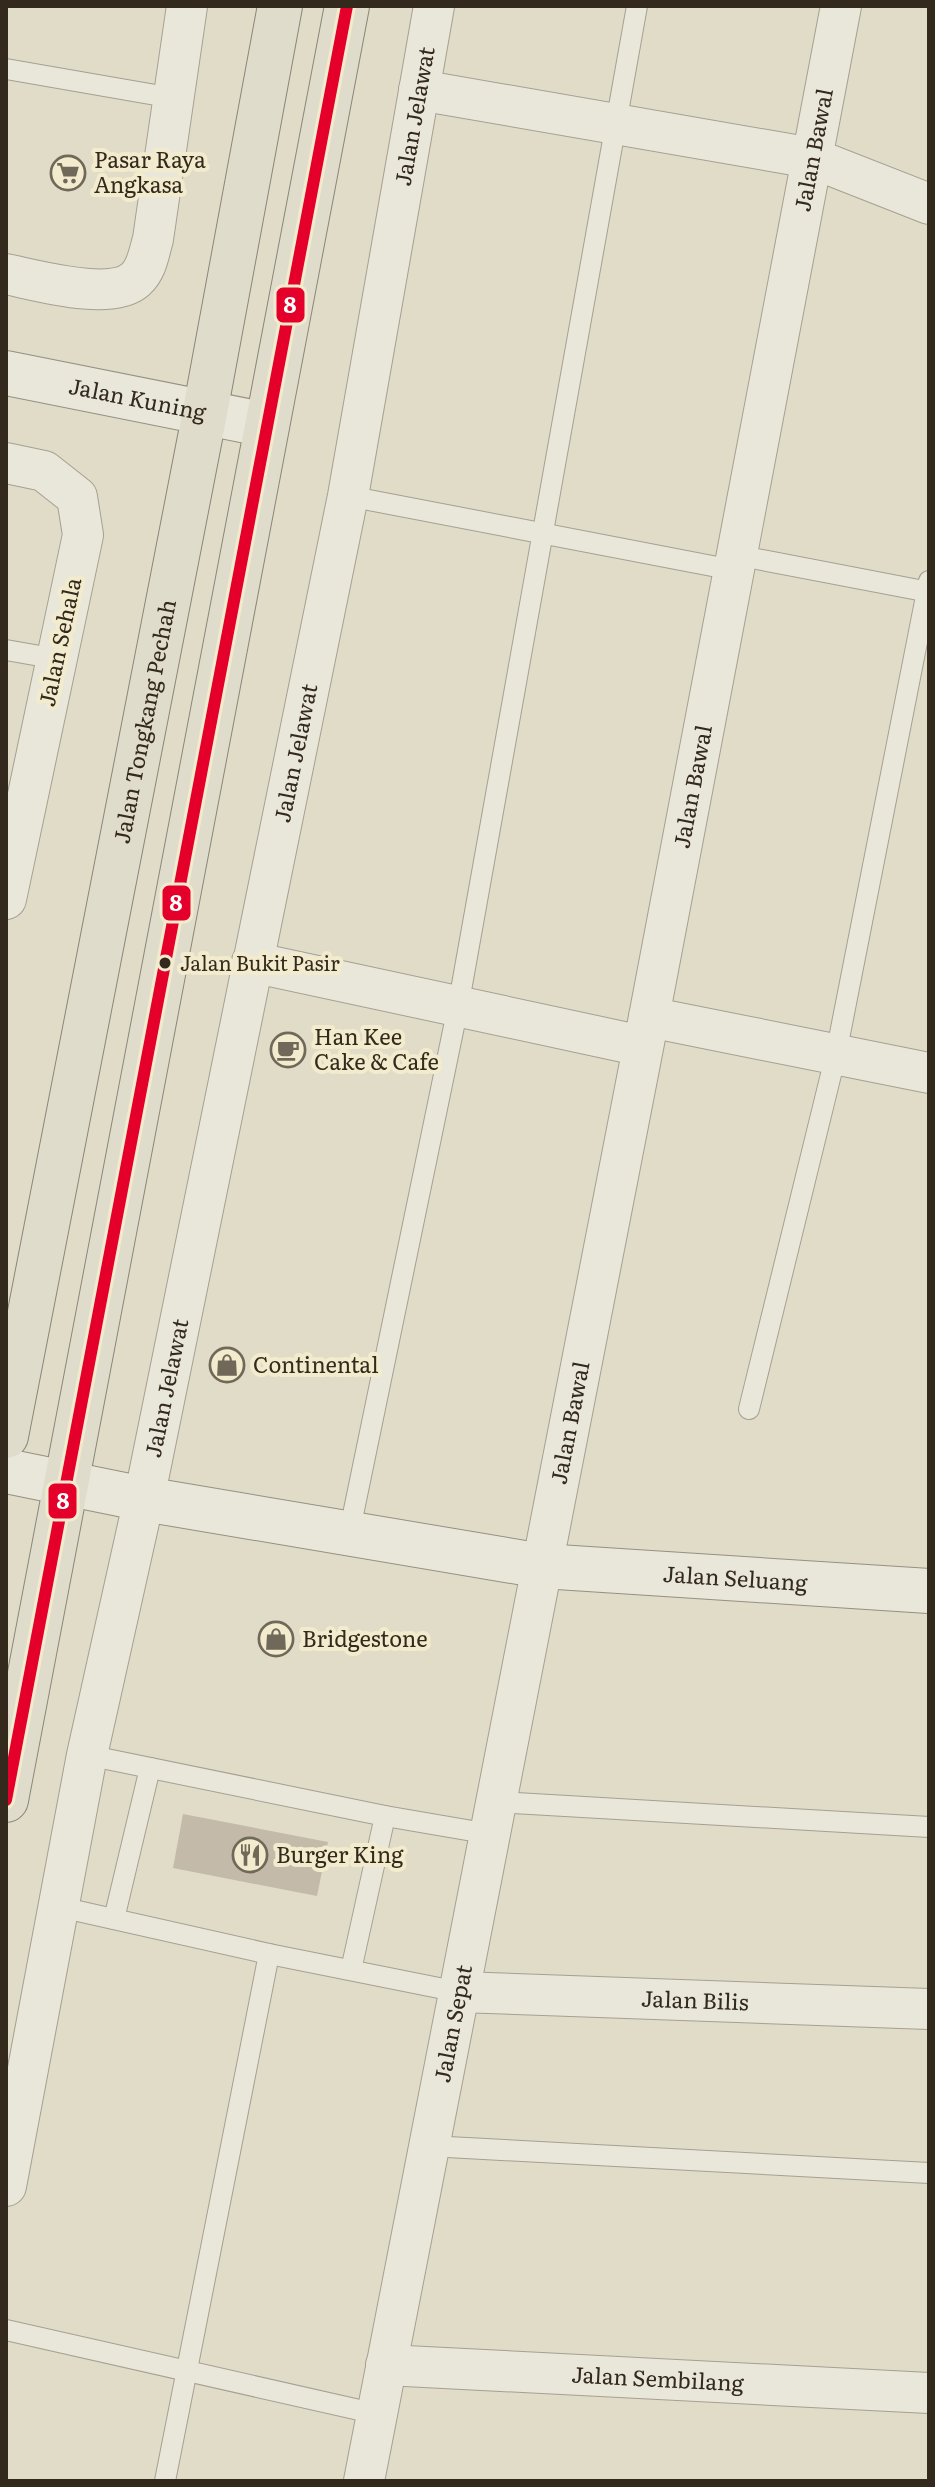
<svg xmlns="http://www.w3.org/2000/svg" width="935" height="2487" font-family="Literata,serif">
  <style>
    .building { fill: #c4baa9 }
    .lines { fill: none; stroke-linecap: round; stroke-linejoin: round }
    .lane-casing { stroke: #a5a092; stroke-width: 22 }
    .street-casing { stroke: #a5a092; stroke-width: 42 }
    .secondary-casing { stroke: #959082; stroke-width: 46 }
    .primary-casing { stroke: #8a8679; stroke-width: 46 }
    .lane { stroke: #e9e6da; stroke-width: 20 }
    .street { stroke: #e9e6da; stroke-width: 40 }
    .secondary { stroke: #e9e6da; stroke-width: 44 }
    .primary { stroke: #e0dccb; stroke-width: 44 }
    .bus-1-casing { stroke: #f3ebcd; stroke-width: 18 }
    .bus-1 { stroke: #e4002b; stroke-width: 12 }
    .bus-dot { fill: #33291c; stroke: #f3ebcd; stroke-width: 3 }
    .labels { text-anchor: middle; stroke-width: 8; stroke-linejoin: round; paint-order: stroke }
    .bus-label { font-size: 20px; fill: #33291c; stroke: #f3ebcd; text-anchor: start }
    .street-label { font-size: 22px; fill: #33291c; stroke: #f3ebcd }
    .poi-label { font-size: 22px; fill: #33291c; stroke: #f3ebcd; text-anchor: start }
    .line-badge { stroke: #f3ebcd; stroke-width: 3 }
    .badge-label { font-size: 22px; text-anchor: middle; font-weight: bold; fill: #fff }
  </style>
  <rect width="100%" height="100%" fill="#e0dcc8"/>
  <polygon class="building" points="183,1814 328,1842 317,1896 173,1868"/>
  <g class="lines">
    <g class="lane-casing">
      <g id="lane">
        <polyline points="6,69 173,98"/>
        <polyline points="348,496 733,570"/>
        <polyline points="736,555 929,592"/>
        <polyline points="6,650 57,659"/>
        <polyline points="749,1409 836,1054 929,581"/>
        <polyline points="349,1534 458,1007 637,6"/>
        <polyline points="87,1755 385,1816 490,1834"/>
        <polyline points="497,1802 929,1827"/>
        <polyline points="60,1907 269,1954 459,1992"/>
        <polyline points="114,1919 150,1768"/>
        <polyline points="351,1970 385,1816"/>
        <polyline points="429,2146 929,2173"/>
        <polyline points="6,2330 377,2414"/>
        <polyline points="165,2481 269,1954"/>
      </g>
    </g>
    <g class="street-casing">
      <g id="street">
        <polyline points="419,90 812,158 929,204"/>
        <path d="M6 274C36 280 112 302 136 279 147 269 149 253 153 239L187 6"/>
        <polyline points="6,463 44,471 77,497 83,535 6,899"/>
        <polyline points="252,962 642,1046"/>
        <polyline points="649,1017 929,1073"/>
        <path id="s1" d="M459 1992 929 2009"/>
        <path id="s2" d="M6 2186 87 1755 144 1499 348 496 434 6"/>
        <path id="s3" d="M386 2365 929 2393"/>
        <path id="s4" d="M364 2481 649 1017 841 6"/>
      </g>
    </g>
    <g class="secondary-casing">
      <g id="secondary">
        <path id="s5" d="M6 373 267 425"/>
        <path id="s6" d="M6 1471 144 1499 542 1566 929 1591"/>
      </g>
    </g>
    <g class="primary-casing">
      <g id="primary">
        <path id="s7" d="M6 1436 205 412 280 6"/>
        <polyline points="6,1800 347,6"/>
      </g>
    </g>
    <use href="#lane" class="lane"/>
    <use href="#street" class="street"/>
    <use href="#secondary" class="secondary"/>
    <use href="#primary" class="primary"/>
    <g class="bus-1-casing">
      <polyline id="bus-1" points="6,1800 347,6"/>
    </g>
    <use href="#bus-1" class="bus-1"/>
  </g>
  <defs>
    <g id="supermarket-ring" transform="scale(1.8)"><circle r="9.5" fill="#f3ebcd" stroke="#706858" stroke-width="1.5"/><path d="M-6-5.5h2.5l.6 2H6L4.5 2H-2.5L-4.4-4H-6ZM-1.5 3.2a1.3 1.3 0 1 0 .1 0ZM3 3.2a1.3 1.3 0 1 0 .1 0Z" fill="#706858"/></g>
    <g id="cafe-ring" transform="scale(1.8)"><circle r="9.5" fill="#f3ebcd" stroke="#706858" stroke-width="1.5"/><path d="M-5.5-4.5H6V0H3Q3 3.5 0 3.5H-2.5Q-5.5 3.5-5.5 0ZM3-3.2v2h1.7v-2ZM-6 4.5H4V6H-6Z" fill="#706858"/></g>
    <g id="shop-ring" transform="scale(1.8)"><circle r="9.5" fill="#f3ebcd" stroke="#706858" stroke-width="1.5"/><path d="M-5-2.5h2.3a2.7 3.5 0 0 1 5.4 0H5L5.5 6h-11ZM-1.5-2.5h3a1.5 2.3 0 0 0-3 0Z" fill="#706858"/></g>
    <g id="restaurant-ring" transform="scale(1.8)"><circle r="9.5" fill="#f3ebcd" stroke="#706858" stroke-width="1.5"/><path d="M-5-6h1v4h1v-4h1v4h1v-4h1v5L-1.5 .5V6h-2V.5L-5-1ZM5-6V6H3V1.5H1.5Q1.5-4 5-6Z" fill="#706858"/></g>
  </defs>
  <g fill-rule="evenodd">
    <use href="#supermarket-ring" x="68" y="173"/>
    <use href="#cafe-ring" x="288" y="1050"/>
    <use href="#shop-ring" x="227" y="1365"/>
    <use href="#shop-ring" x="276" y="1639"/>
    <use href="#restaurant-ring" x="250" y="1855"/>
  </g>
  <circle class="bus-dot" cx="165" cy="963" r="7"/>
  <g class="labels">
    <g class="bus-label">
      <text x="180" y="971">Jalan Bukit Pasir</text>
    </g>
    <g class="street-label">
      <text dy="8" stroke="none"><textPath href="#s2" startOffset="2110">Jalan Jelawat</textPath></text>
      <text dy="8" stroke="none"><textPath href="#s4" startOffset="2374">Jalan Bawal</textPath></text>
      <text dy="8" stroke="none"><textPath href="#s5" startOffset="134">Jalan Kuning</textPath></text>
      <text transform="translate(60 642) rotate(-78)" y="8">Jalan Sehala</text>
      <text dy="8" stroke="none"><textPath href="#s7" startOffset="728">Jalan Tongkang Pechah</textPath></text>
      <text dy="8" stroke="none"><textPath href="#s2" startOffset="1462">Jalan Jelawat</textPath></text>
      <text dy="8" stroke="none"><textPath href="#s4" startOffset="1726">Jalan Bawal</textPath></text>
      <text dy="8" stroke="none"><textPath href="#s2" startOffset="814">Jalan Jelawat</textPath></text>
      <text dy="8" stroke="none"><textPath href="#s4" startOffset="1078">Jalan Bawal</textPath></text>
      <text dy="8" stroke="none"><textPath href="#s6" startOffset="738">Jalan Seluang</textPath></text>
      <text dy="8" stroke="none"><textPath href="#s1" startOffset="236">Jalan Bilis</textPath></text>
      <text dy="8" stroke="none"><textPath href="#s4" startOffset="466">Jalan Sepat</textPath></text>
      <text dy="8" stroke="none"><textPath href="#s3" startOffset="272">Jalan Sembilang</textPath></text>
    </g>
    <g class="poi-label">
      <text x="94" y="168">Pasar Raya<tspan x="94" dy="25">Angkasa</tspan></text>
      <text x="314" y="1045">Han Kee<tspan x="314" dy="25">Cake &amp; Cafe</tspan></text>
      <text x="253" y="1373">Continental</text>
      <text x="302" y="1647">Bridgestone</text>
      <text x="276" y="1863">Burger King</text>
    </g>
  </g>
  <g class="line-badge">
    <rect x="275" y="286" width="31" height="38" rx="8" fill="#e4002b"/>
    <rect x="161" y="884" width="31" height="38" rx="8" fill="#e4002b"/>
    <rect x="47" y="1482" width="31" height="38" rx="8" fill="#e4002b"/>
  </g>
  <g class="badge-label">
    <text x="290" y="313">8</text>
    <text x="176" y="911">8</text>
    <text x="63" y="1509">8</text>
  </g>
  <rect width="935" height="2487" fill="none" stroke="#33291c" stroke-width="16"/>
</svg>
